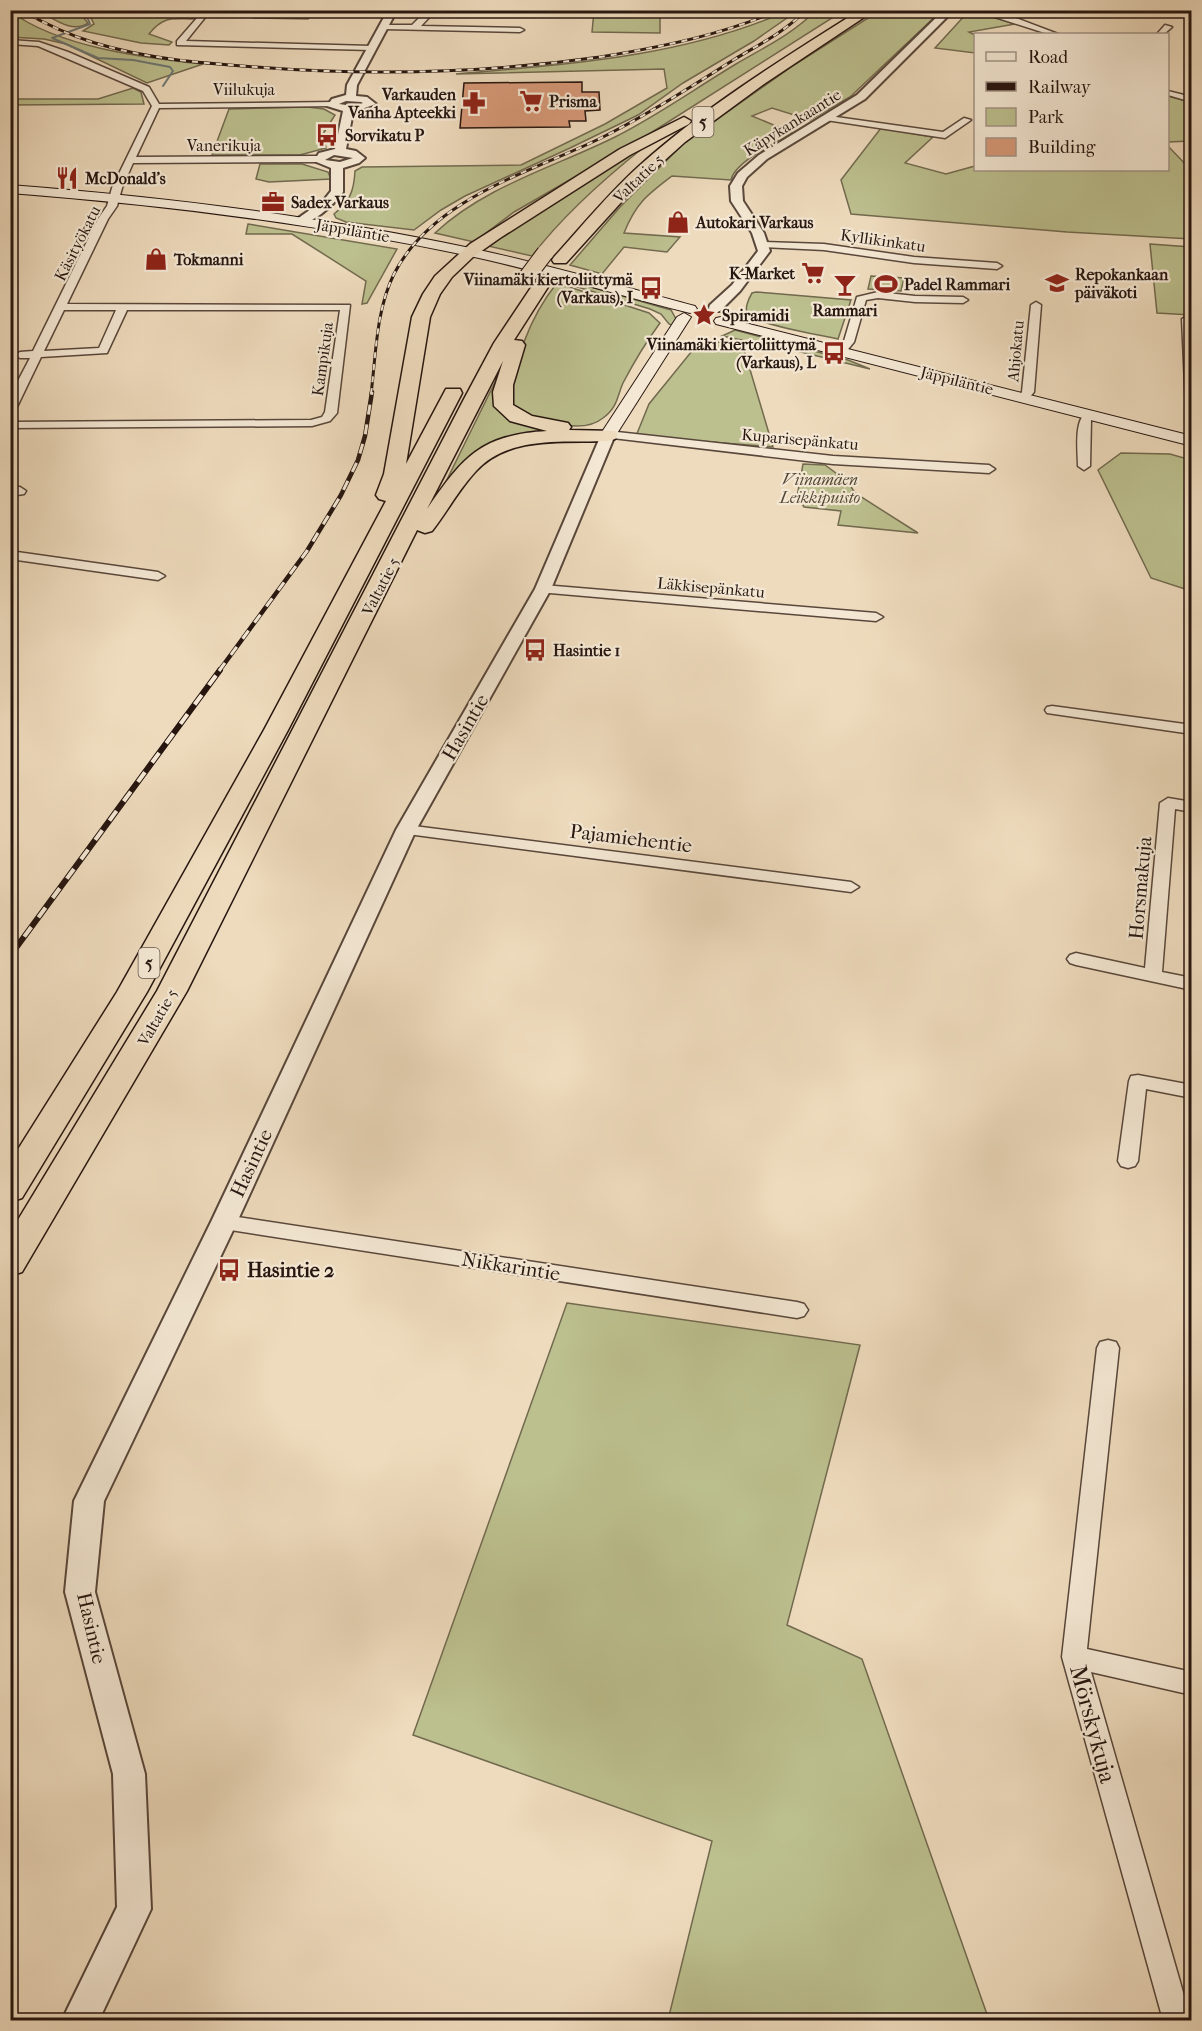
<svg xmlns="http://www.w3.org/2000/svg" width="1202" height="2031" font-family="'IM FELL French Canon',serif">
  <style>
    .green { fill: #bcbf8e; stroke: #726a4f; stroke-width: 1.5 }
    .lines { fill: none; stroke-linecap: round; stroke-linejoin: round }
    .stream { stroke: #6d7875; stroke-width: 2 }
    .building { fill: #d79877; stroke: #271610; stroke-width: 1.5 }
    .minor-casing { stroke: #59473b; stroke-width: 3 }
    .tertiary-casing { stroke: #59473b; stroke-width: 4 }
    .secondary-casing { stroke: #271610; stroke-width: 2 }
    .trunk-casing { stroke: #271610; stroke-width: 3 }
    .minor { fill: #f4e8d4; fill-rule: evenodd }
    .tertiary { fill: #f4e8d4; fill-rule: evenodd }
    .secondary { fill: #f4e8d4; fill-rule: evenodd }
    .trunk { fill: #eedbbd; fill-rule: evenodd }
    .rail-far2-casing { stroke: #271610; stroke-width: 3 }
    .rail-far1-casing { stroke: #271610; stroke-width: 4.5 }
    .rail-casing { stroke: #271610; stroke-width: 6 }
    .rail-far2 { stroke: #f4e8d4; stroke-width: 2; stroke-dasharray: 6; stroke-linecap: butt }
    .rail-far1 { stroke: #f4e8d4; stroke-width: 3; stroke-dasharray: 10; stroke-linecap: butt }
    .rail { stroke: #f4e8d4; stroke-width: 4; stroke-dasharray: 12; stroke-linecap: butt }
    .trunk-bridge-casing { stroke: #271610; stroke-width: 18; stroke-linecap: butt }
    .trunk-bridge { stroke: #eedbbd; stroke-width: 16 }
    .labels { text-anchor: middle; stroke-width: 4.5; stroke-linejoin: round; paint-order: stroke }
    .far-street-label { font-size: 16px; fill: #271610; stroke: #f4e8d4 }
    .far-poi-label { font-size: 16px; font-weight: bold; fill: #271610; stroke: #f4e8d4; text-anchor: start }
    .far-park-label { font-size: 16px; font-style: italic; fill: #544936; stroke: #f4e8d4 }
    .shield { fill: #f4e8d4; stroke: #64554b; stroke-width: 1.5 }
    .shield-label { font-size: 18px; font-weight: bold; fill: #271610 }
    .street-label { font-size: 20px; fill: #271610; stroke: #f4e8d4 }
    .poi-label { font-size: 20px; font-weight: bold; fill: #271610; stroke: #f4e8d4; text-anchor: start }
    .near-street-label { font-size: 24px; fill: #271610; stroke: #f4e8d4 }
  </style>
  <rect width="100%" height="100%" fill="#eedbbd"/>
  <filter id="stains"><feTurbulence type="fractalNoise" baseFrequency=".00333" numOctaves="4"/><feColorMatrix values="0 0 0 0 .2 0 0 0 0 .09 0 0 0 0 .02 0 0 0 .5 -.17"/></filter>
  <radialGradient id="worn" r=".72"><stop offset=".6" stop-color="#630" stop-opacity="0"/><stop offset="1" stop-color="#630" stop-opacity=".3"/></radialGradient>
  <g class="green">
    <path d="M10 11C58 47 144 58 203 64L147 83 66 44 44 39 11 37Z"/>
    <path d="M39 11H78L88 23C72 34 53 18 39 11Z"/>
    <path d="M80 11 203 10V11L195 19C173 19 164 15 149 34L172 42 169 45 141 43 83 31 94 24 91 18Z"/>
    <polygon points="259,11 259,10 315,11 308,19 254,18"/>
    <polygon points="594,11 660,11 660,33 592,32"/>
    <path d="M787 11H797L754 41 683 83 638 115 570 148 465 196 441 210 414 230 346 222 336 218 334 214C350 201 354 191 355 171L362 167 521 165 605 124 667 88 664 69 456 74C568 64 683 57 787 11Z"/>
    <path d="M815 11H843L646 136 514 212 474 242 435 233C485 186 555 167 615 137 657 116 696 88 736 64 763 48 793 34 815 11Z"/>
    <path d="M879 11H941L850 97 810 120 772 108 752 116 793 133C776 143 735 161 731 180L672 176C647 195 636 203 624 233L680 237 667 252 624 247 602 274 570 265 620 207 685 142 794 65Z"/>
    <polygon points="967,13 990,16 1015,24 969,32 975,35 975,53 935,48"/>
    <polygon points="133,88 141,92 144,104 11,105 11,99 98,99"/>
    <polygon points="1168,96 1191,102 1191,141 1168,142"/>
    <polygon points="308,107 324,109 335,115 323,134 326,148 300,155 212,155 229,109"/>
    <polygon points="881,128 933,137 905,163 946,174 975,166 976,170 1168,170 1168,146 1191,170 1191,239 1067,232 851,214 841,180"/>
    <path d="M644 147C604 179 563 215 532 256L488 246 589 178Z"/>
    <polygon points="260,164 302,164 328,172 331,179 269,182 256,179"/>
    <polygon points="248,224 397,249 367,303 362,304 366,281 292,234 246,234"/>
    <polygon points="1150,244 1191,247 1191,315 1157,313"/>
    <polygon points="871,276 904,278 901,291 868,289"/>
    <polygon points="560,278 671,310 676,319 674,326 669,324 661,314 650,309 558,281"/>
    <path d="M557 283 649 313 660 323C646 342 634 362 623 383 617 396 618 407 603 418 580 437 533 418 510 407 512 365 530 316 557 283Z"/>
    <path d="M756 292 769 293 851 300 838 339C820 335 760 325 749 315 743 310 749 298 752 293Z"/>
    <polygon points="735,330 848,360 870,369 797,351 722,336"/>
    <polygon points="712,341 743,346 773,447 636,436 649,404 696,346 703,342"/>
    <polygon points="502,368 494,397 543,428 541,433 503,439 430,514"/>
    <polygon points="1121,453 1170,454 1191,460 1191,591 1151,578 1098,470"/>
    <polygon points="803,464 825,465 848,482 855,493 918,533 838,525 841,511 804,507 797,497"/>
    <polygon points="567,1303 860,1345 787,1625 862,1659 989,2020 668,2020 712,1841 413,1735"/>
  </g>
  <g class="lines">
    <polyline class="stream" points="76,10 88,19 90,24 52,38 98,58 133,60 170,67 173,71 163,86"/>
  </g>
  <polygon class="building" points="582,82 582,92 599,92 600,110 585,111 586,121 569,121 570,127 460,128 464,83"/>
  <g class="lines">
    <g class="minor-casing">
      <g id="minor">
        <polygon points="204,10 211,10 186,41 371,46 375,48 371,50 177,45 177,41"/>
        <polygon points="427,10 435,11 421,26 520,28 524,30 520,32 384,29 380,27 384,25 412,25"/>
        <polygon points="973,10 1000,12 1058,34 1048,34"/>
        <polygon points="1165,25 1172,27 1164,34 1157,34"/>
        <path d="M10 40 39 42 68 52 149 87 159 104 335 102 336 104 332 106 159 108 136 157 318 156 322 159 318 162 133 163 122 188 117 206 108 219 67 304 350 305 337 413 330 421 312 426 10 428V422L311 420 322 417 325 412 340 310H127L107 353 41 357 16 409 10 412V396L30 358H20L15 355 20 352 33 351 98 219 107 206 112 188 152 106 143 91 38 46 10 44ZM64 310H116L99 348 44 351Z"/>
        <polygon points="1168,91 1192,97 1192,102 1168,95"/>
        <polygon points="829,116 943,132 964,118 971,120 945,138 826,120 826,116"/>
        <polygon points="764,242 824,244 914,257 997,263 1002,266 997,269 914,263 824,250 761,247 761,243"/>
        <polygon points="878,292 915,296 963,297 968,300 963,303 915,302 878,298 866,300 854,342 845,353 837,353 836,351 844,341 857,297"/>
        <polygon points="1036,302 1041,305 1034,392 1028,399 1024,400 1018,397 1022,392 1031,305"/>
        <polygon points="1187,316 1192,318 1192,410 1186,407 1182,319"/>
        <path d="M1089 411 1095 414 1091 419 1090 466 1084 470 1078 466C1078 451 1073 417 1089 411Z"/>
        <polygon points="608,431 833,456 989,465 995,469 989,473 833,464 604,437 604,433"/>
        <polygon points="20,487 26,491 24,494 10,496 10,488"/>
        <polygon points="10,551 158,572 165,576 158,580 10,559"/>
        <polygon points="543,585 876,613 883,617 876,621 538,592 536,589"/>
        <polygon points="1052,706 1192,725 1192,734 1047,713 1045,710 1047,707"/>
        <polygon points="1168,798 1192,802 1192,812 1175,809 1162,972 1192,978 1192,990 1076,965 1070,963 1067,959 1070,955 1076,953 1145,968 1160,803"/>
        <polygon points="406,825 851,882 859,887 851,892 400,833 398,830 400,827"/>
        <polygon points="1138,1075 1192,1085 1192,1098 1146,1089 1138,1161 1135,1166 1128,1168 1121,1166 1118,1161 1129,1081 1131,1076"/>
        <polygon points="224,1215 797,1302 804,1304 808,1310 804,1316 797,1318 224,1229 217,1227 214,1222 217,1217"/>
        <polygon points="1108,1340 1116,1342 1119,1348 1087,1649 1192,1672 1192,1695 1091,1672 1191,2020 1163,2020 1062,1657 1097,1348 1100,1342"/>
      </g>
    </g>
    <g class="tertiary-casing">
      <g id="tertiary">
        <path d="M388 10H397L357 85 356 96 367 97 376 104 353 112 346 149 356 151 365 158 359 163 343 168V192C334 204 312 226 297 223V219L324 200 331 191V168L314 161 319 153 335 149 343 111 327 106 332 99 346 95 347 85ZM346 101 361 102 363 103 353 106 339 104ZM334 155 353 158 340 162 325 160Z"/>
        <polygon points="944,10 954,10 865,99 767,159 747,177 742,186 743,201 764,233 770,251 740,291 720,311 710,311 709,308 710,305 732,285 758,251 752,233 731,201 730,186 738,173 759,155 857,95"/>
        <polygon points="608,431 615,435 551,589 416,830 237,1222 104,1501 95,1592 145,1774 151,1909 99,2020 62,2020 117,1907 113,1774 65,1592 74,1501 211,1222 396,830 535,589 601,435"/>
      </g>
    </g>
    <g class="secondary-casing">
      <g id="secondary">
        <path d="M10 185C165 197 319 216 470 248 546 264 621 286 695 306L697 309 690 313C616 295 544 272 470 256 318 224 165 205 10 193Z"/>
        <polygon points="684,313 691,317 616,435 608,440 602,439 600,435 677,317"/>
        <polygon points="721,317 1192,436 1192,446 716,324 714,321 716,318"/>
      </g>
    </g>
    <g class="trunk-casing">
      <g id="trunk">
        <path d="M860 10H875L764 84 685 142 635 187 566 263H554L552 260 554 257C582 226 608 194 639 166 706 106 784 58 860 10Z"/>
        <polygon points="684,117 691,121 689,124 630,155 500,238 473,257 452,277 440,294 430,317 406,464 446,389 460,389 462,393 288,730 147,992 22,1198 10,1202 10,1162 117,992 264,730 386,501 379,499 376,495 384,474 412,317 423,294 435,276 470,244 620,149"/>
        <path d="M540 282 546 283 548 287 514 340 522 341 525 345 513 385V405L532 416 568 423 571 427 569 430 615 431 618 435 615 439 608 441C564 443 509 435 476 471 459 489 447 512 432 531L425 533 417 530 187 991 22 1272 10 1276V1233L157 991 463 401 494 343 534 283ZM503 361 493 392 494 406 510 421 547 431C480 435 463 457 427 509Z"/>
      </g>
    </g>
    <use href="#minor" class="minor"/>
    <use href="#tertiary" class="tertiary"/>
    <use href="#secondary" class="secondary"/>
    <use href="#trunk" class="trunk"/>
    <g class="rail-far2-casing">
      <g id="rail-far2">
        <path d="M21 10C45 24 69 35 95 43 147 59 202 63 256 67 371 76 486 73 600 57 661 47 722 35 779 10"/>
        <path d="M371 394C376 355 376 310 394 274 432 199 528 173 599 139 646 116 690 87 735 59 760 44 786 31 806 10"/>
      </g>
    </g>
    <g class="rail-far1-casing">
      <polyline id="rail-far1" points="219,671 307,551 341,495 358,460 365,436 372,392"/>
    </g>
    <g class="rail-casing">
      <polyline id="rail" points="10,956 220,670"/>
    </g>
    <use href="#rail-far2" class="rail-far2"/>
    <use href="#rail-far1" class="rail-far1"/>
    <use href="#rail" class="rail"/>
    <g class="trunk-bridge-casing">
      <polyline id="trunk-bridge" points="524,281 545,253"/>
    </g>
    <use href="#trunk-bridge" class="trunk-bridge"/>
  </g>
  <defs>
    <g id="supermarket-bare" transform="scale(1.8)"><path d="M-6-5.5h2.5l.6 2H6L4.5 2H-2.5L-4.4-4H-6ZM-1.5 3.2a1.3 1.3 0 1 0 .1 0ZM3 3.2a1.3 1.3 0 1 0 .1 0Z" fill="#8f2418" stroke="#f4e8d4" stroke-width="2.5" paint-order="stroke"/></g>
    <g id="pharmacy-bare" transform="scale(1.8)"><path d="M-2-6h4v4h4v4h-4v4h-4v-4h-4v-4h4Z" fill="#8f2418" stroke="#f4e8d4" stroke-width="2.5" paint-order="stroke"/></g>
    <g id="bus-bare" transform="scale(1.8)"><path d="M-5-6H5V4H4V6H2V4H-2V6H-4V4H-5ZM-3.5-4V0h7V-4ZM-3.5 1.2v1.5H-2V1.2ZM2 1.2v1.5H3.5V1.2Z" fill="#8f2418" stroke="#f4e8d4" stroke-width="2.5" paint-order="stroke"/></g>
    <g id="restaurant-bare" transform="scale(1.8)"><path d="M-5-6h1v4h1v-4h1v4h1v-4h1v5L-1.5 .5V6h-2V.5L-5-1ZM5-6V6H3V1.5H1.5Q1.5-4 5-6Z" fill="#8f2418" stroke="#f4e8d4" stroke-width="2.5" paint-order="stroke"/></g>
    <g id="office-bare" transform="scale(1.8)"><path d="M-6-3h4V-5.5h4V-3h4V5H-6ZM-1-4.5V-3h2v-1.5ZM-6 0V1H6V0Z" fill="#8f2418" stroke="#f4e8d4" stroke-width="2.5" paint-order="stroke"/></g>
    <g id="shop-bare" transform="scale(1.8)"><path d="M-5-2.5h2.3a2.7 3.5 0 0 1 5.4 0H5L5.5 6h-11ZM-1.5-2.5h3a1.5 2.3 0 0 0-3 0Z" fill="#8f2418" stroke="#f4e8d4" stroke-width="2.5" paint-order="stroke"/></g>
    <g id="school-bare" transform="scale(1.8)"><path d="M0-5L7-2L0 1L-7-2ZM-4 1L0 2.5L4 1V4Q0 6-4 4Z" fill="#8f2418" stroke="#f4e8d4" stroke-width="2.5" paint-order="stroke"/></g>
    <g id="stadium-bare" transform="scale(1.8)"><path d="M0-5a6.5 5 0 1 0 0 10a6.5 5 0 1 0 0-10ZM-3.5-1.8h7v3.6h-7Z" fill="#8f2418" stroke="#f4e8d4" stroke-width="2.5" paint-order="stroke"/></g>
    <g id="bar-bare" transform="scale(1.8)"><path d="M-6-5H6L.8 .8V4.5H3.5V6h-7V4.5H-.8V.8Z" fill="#8f2418" stroke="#f4e8d4" stroke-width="2.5" paint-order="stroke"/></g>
    <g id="sight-bare" transform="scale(1.8)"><path d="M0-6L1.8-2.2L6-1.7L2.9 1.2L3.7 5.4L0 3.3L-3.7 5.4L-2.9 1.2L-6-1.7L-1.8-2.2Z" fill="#8f2418" stroke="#f4e8d4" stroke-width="2.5" paint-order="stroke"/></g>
  </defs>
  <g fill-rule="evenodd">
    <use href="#supermarket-bare" x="531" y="101"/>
    <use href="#pharmacy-bare" x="474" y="103"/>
    <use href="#bus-bare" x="327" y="135"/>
    <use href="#restaurant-bare" x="67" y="178"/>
    <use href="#office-bare" x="273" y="202"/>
    <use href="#shop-bare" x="678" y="222"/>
    <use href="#shop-bare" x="156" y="259"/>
    <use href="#supermarket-bare" x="813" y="273"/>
    <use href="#school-bare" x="1057" y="283"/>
    <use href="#stadium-bare" x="886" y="284"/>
    <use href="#bar-bare" x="845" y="285"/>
    <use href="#bus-bare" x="651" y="288"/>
    <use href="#sight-bare" x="704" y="315"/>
    <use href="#bus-bare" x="834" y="353"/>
    <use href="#bus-bare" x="535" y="650"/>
    <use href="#bus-bare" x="229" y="1270"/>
  </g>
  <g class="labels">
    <g class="far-street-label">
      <text x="244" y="95">Viilukuja</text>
      <text transform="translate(792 122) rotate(-32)" y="6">Käpykankaantie</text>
      <text x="224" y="151">Vanerikuja</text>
      <text transform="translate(638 178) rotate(-44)" y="6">Valtatie 5</text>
      <text transform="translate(353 230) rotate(10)" y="6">Jäppiläntie</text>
      <text transform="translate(883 240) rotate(8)" y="6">Kyllikinkatu</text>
      <text transform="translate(77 243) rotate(-63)" y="6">Käsityökatu</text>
      <text transform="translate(1015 351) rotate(-85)" y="6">Ahjokatu</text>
      <text transform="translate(322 359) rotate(-82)" y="6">Kampikuja</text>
      <text transform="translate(957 380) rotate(14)" y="6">Jäppiläntie</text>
      <text transform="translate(800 439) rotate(5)" y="6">Kuparisepänkatu</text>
      <text transform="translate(380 586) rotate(-63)" y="6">Valtatie 5</text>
      <text transform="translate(711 587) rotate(5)" y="6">Läkkisepänkatu</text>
      <text transform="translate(157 1017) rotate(-60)" y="6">Valtatie 5</text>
    </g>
    <g class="far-poi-label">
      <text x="456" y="100" text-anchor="end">Varkauden<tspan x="456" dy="18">Vanha Apteekki</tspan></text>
      <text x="549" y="107">Prisma</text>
      <text x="345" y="141">Sorvikatu P</text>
      <text x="85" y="184">McDonald's</text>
      <text x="291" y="208">Sadex Varkaus</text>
      <text x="696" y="228">Autokari Varkaus</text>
      <text x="174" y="265">Tokmanni</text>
      <text x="795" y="279" text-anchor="end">K-Market</text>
      <text x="1075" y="280">Repokankaan<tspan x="1075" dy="18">päiväkoti</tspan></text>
      <text x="633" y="285" text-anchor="end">Viinamäki kiertoliittymä<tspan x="633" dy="18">(Varkaus), I</tspan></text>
      <text x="904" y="290">Padel Rammari</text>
      <text x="845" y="316" text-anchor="middle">Rammari</text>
      <text x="722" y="321">Spiramidi</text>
      <text x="816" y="350" text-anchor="end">Viinamäki kiertoliittymä<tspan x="816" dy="18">(Varkaus), L</tspan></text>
      <text x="553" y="656">Hasintie 1</text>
    </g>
    <g class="far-park-label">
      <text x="820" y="485">Viinamäen<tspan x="820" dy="18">Leikkipuisto</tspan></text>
    </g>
    <g class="shield">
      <rect x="692.5" y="107" width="21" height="30" rx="4.5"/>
      <rect x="138.5" y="948" width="21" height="30" rx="4.5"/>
    </g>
    <g class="shield-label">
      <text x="703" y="128">5</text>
      <text x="149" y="969">5</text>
    </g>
    <g class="street-label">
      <text transform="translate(465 727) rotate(-60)" y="7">Hasintie</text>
      <text transform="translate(631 838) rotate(7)" y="7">Pajamiehentie</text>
      <text transform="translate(1140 888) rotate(-85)" y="7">Horsmakuja</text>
      <text transform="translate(251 1163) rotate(-65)" y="7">Hasintie</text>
      <text transform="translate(511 1266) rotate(9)" y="7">Nikkarintie</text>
      <text transform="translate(92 1628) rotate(77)" y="7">Hasintie</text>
    </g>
    <g class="poi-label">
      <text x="247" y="1277">Hasintie 2</text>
    </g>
    <g class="near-street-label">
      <text transform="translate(1093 1724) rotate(75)" y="8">Mörskykuja</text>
    </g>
  </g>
  <rect width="1202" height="2031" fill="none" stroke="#eedbbd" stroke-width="36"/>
  <rect x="12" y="12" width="1178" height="2007" fill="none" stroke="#271610" stroke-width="3"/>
  <rect x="18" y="18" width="1166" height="1995" fill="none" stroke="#271610" stroke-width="1.5"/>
  <rect x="974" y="33" width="195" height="138" fill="#f4e8d4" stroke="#a29486" stroke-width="1.5"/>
  <rect x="986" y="52" width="30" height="9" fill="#f4e8d4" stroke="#a29486" stroke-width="1.5"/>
  <text x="1028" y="63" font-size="18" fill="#271610">Road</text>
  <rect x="986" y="82" width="30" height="9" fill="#271610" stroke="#a29486" stroke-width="1.5"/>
  <text x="1028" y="93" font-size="18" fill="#271610">Railway</text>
  <rect x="986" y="108" width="30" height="18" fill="#bcbf8e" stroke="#a29486" stroke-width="1.5"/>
  <text x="1028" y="123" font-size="18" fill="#271610">Park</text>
  <rect x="986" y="138" width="30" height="18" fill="#d79877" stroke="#a29486" stroke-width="1.5"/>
  <text x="1028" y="153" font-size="18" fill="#271610">Building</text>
  <rect width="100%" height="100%" filter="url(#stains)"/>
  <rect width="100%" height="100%" fill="url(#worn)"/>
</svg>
